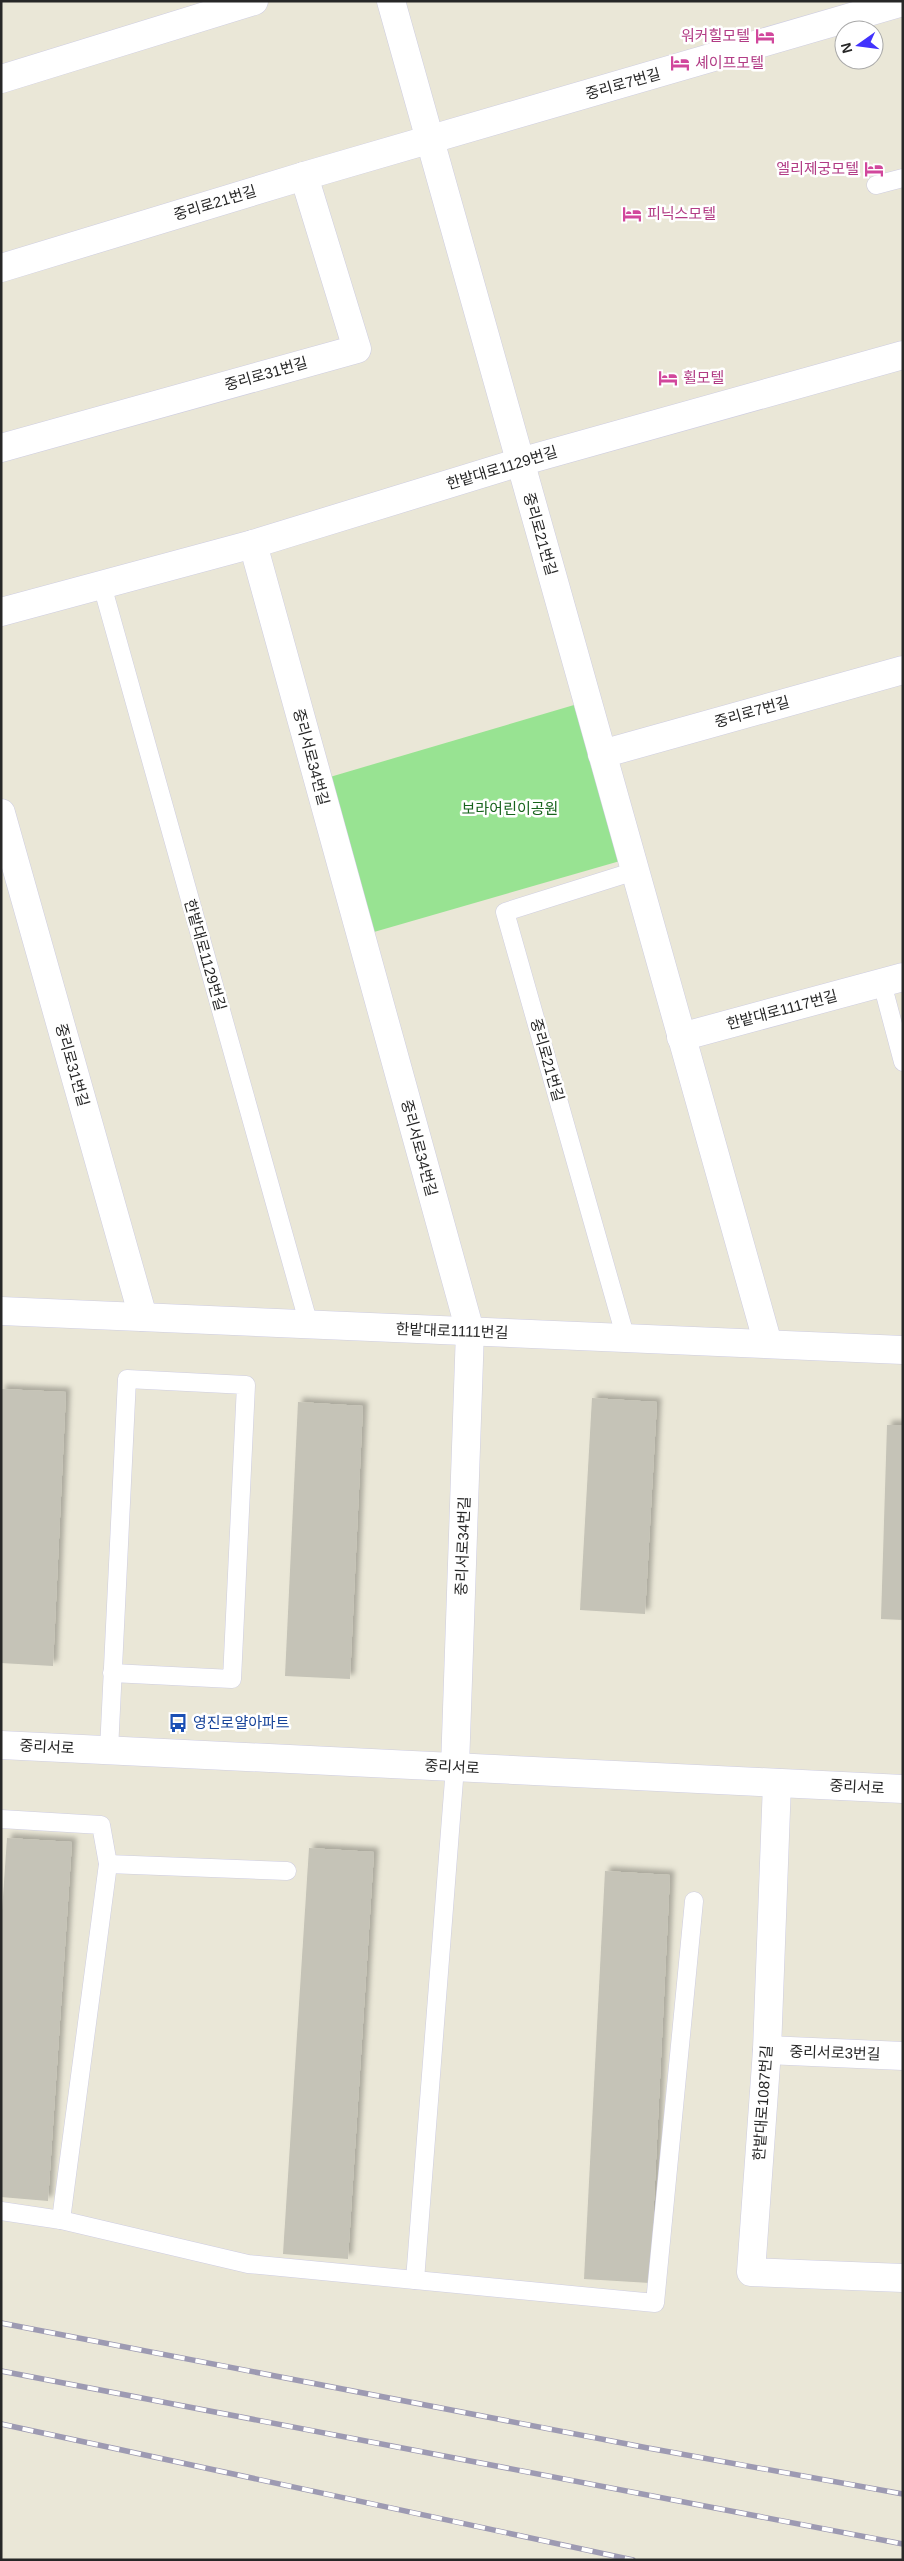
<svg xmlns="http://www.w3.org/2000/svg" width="904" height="2561" font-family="Helvetica,'Noto Sans KR',sans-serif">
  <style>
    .green { fill: #98e392 }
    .building { fill: #c5c3b7; filter: url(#shadow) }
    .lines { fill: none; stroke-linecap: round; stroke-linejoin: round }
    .service-casing { stroke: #cecde1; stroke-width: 19 }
    .minor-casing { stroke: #cecde1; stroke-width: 29 }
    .secondary-casing { stroke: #cecde1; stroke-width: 29 }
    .service { stroke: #fff; stroke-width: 18 }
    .minor { stroke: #fff; stroke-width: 28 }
    .secondary { stroke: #fff; stroke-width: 28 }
    .rail-casing { stroke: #9d9ab2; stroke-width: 5.5 }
    .rail { stroke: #fff; stroke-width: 4; stroke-dasharray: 11; stroke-linecap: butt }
    .labels { text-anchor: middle; stroke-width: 5; stroke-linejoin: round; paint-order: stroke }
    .hotel-label { font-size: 15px; fill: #b23c85; stroke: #fff; text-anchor: start }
    .street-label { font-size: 15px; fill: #272727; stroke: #fff }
    .park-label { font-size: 15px; fill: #17631c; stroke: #fff }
    .transit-label { font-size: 15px; fill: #164399; stroke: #fff; text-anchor: start }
  </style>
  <defs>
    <filter id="shadow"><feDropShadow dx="4.5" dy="-4.5" stdDeviation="2.5" flood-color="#0004"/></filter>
  </defs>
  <rect width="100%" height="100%" fill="#eae7d7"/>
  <polygon class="green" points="574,705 620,861 374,932 330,777"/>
  <g class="building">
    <polygon points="1,1389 66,1392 53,1666 1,1663"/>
    <polygon points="592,1398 657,1402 645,1614 580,1610"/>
    <polygon points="298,1402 363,1406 350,1679 285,1676"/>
    <polygon points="887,1425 903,1425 903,1620 881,1619"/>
    <polygon points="7,1838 72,1842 48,2201 1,2197 1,1926"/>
    <polygon points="309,1848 374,1852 348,2259 283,2254"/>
    <polygon points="605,1871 670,1875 650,2283 584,2279"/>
  </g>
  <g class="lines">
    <g class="service-casing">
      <g id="service">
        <polyline points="876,185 903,178"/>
        <polyline points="102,585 309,1325"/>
        <polyline points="882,983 903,1062"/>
        <polyline points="626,1339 505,912 635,871"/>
        <polyline points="109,1750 127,1379 246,1385 232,1679 112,1673"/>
        <polyline points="1,1819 101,1825 108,1864 61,2220"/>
        <polyline points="108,1864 287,1871"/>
        <polyline points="1,2211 61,2220 248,2264 655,2303 694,1901"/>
        <polyline points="415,2280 455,1767"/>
      </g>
    </g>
    <g class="minor-casing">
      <g id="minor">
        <polyline points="391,1 768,1344"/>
        <polyline points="1,79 254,1"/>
        <polyline points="1,268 304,176 903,2"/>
        <polyline points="1,448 357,349 304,176"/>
        <polyline points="253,544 470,1331 455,1767"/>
        <polyline points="1,612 253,544 520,462 903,355"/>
        <polyline points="602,754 903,670"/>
        <polyline points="1,813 143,1317"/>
        <polyline points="681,1037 903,977"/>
        <polyline points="1,1311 903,1350"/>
        <polyline points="777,1783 767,2050 751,2272 903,2278"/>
        <polyline points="767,2050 903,2056"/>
      </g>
    </g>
    <g class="secondary-casing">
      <polyline id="secondary" points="1,1745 903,1789"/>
    </g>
    <use href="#service" class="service"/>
    <use href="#minor" class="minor"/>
    <use href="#secondary" class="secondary"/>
    <g class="rail-casing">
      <g id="rail">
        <polyline points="1,2323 648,2448 903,2494"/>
        <polyline points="1,2371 903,2544"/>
        <polyline points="1,2424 633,2560"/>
      </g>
    </g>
    <use href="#rail" class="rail"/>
  </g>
  <defs>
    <g id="hotel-bare" transform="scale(1.5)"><path d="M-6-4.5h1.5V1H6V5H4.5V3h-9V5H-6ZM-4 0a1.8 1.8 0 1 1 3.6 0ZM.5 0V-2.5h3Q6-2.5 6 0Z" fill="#d1479c" stroke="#fff" stroke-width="2.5" paint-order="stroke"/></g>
    <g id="bus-bare" transform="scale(1.5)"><path d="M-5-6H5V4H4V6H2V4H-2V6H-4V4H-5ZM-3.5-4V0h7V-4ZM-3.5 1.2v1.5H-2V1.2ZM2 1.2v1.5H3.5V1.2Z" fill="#1a4fb4" stroke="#fff" stroke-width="2.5" paint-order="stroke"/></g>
  </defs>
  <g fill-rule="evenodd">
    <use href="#hotel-bare" x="765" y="36"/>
    <use href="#hotel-bare" x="680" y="63"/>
    <use href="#hotel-bare" x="874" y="169"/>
    <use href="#hotel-bare" x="632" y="214"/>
    <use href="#hotel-bare" x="668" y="378"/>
    <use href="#bus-bare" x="178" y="1723"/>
  </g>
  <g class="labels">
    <g class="hotel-label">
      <text x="750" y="41" text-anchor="end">워커힐모텔</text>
      <text x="695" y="68">셰이프모텔</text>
      <text x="859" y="174" text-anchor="end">엘리제궁모텔</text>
      <text x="647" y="219">피닉스모텔</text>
      <text x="683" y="383">휠모텔</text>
    </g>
    <g class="street-label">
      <text transform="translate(623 84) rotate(-16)" y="5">중리로7번길</text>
      <text transform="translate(215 203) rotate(-17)" y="5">중리로21번길</text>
      <text transform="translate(266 374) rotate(-16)" y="5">중리로31번길</text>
      <text transform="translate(502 468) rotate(-17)" y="5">한밭대로1129번길</text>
      <text transform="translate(540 534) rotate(74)" y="5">중리로21번길</text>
      <text transform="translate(752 712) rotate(-16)" y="5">중리로7번길</text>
      <text transform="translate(311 757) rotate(75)" y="5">중리서로34번길</text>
      <text transform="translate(205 955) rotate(74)" y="5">한밭대로1129번길</text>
      <text transform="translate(782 1010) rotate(-15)" y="5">한밭대로1117번길</text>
      <text transform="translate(547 1060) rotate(74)" y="5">중리로21번길</text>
      <text transform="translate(72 1065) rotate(74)" y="5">중리로31번길</text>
      <text transform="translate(419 1148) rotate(75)" y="5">중리서로34번길</text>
      <text transform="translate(452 1331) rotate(2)" y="5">한밭대로1111번길</text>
      <text transform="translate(463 1546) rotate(-88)" y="5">중리서로34번길</text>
      <text transform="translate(47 1747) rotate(3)" y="5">중리서로</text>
      <text transform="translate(452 1767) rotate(3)" y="5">중리서로</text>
      <text transform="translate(857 1787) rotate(3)" y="5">중리서로</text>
      <text transform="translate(835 2053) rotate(2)" y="5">중리서로3번길</text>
      <text transform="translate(763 2103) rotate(-86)" y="5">한밭대로1087번길</text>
    </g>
    <g class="park-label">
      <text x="510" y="814">보라어린이공원</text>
    </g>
    <g class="transit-label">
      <text x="193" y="1728">영진로얄아파트</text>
    </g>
  </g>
  <rect width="904" height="2561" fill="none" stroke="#272727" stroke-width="5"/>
  <g transform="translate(859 45) rotate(256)"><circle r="24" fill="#ffffff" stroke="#a9a9a9"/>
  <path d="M0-4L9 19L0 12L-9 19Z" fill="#4132fd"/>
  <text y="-8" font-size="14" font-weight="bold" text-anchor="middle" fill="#272727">N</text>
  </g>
</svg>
